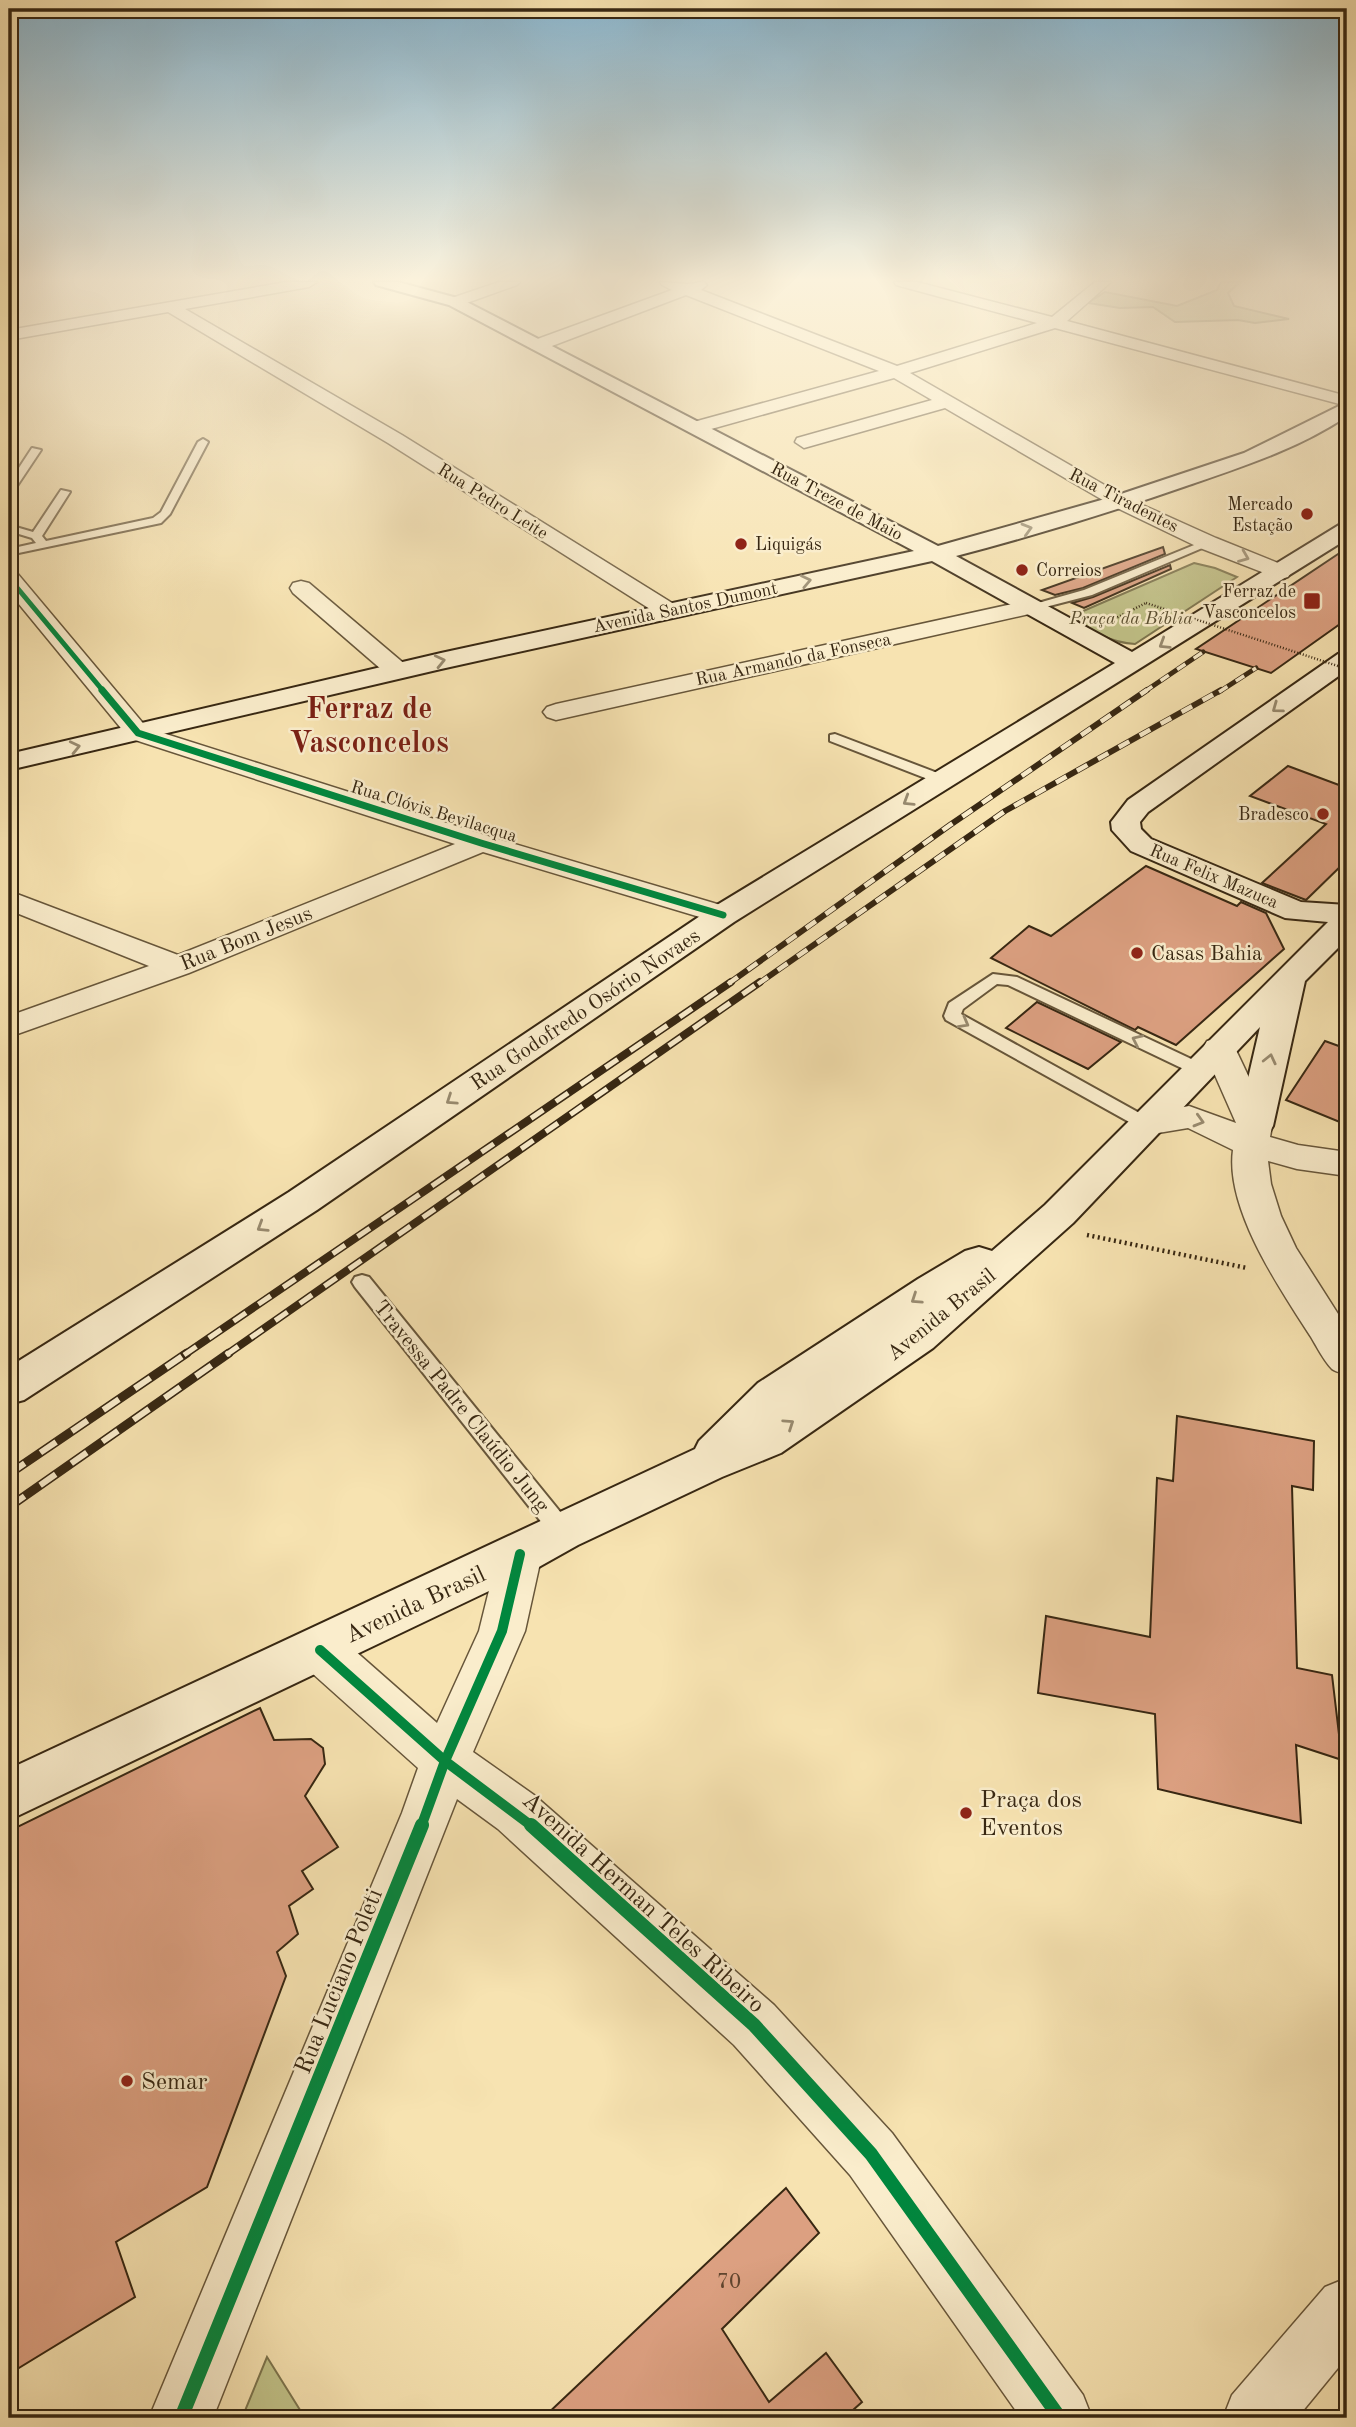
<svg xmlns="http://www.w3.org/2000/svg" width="1356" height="2427" font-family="'Old Standard TT',serif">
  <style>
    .green { fill: #c1c288; stroke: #7c744d; stroke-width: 2 }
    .building { fill: #dca081; stroke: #372712; stroke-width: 2 }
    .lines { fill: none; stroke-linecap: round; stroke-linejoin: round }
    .lane-casing { stroke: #67563a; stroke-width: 4 }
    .street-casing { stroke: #67563a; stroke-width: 3 }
    .secondary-casing { stroke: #372712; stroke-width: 4 }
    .path-far1 { stroke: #372712; stroke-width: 2.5; stroke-dasharray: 1 2; stroke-linecap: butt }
    .path { stroke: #372712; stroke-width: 4.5; stroke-dasharray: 2 3.5; stroke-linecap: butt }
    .lane { fill: #faedcc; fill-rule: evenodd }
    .street { fill: #faedcc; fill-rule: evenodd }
    .secondary { fill: #faedcc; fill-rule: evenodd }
    .rail-far3-casing { stroke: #372712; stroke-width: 5 }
    .rail-far2-casing { stroke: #372712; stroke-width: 6 }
    .rail-far1-casing { stroke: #372712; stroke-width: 8 }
    .rail-casing { stroke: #372712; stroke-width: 9 }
    .rail-far3 { stroke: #faedcc; stroke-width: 3.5; stroke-dasharray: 10; stroke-linecap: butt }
    .rail-far2 { stroke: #faedcc; stroke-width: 4.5; stroke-dasharray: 12; stroke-linecap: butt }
    .rail-far1 { stroke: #faedcc; stroke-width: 5; stroke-dasharray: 15; stroke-linecap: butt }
    .rail { stroke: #faedcc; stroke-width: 6; stroke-dasharray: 19; stroke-linecap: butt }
    .path-bridge { stroke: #372712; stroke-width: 2.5; stroke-dasharray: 1 2; stroke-linecap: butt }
    .cycleway-far3-casing { stroke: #faedcc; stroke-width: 8 }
    .cycleway-far2-casing { stroke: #faedcc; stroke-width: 10 }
    .cycleway-far1-casing { stroke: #faedcc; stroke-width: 15 }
    .cycleway-casing { stroke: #faedcc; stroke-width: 18 }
    .cycleway-far3 { stroke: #00873e; stroke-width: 5 }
    .cycleway-far2 { stroke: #00873e; stroke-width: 7 }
    .cycleway-far1 { stroke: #00873e; stroke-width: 10 }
    .cycleway { stroke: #00873e; stroke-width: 14 }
    .oneway { stroke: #988a6f }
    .poi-dot { fill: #8f2418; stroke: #faedcc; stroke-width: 2.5 }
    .labels { text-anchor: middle; stroke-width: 5; stroke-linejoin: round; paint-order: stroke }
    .far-street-label { font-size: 18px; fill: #372712; stroke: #faedcc }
    .far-poi-label { font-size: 18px; fill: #372712; stroke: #faedcc; text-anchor: end }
    .far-park-label { font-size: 18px; font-style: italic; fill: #5a4e30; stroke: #faedcc }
    .street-label { font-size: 21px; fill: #372712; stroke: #faedcc }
    .poi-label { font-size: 21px; fill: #372712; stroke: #faedcc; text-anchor: start }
    .near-number-label { font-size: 21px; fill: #60452e }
    .near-street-label { font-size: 24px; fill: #372712; stroke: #faedcc }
    .near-poi-label { font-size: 24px; fill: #372712; stroke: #faedcc; text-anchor: start }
    .far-town-label { font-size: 30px; font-weight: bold; fill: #7a1f14; stroke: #faedcc }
  </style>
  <rect width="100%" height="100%" fill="#f7e3b1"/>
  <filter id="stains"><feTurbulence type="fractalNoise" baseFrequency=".00286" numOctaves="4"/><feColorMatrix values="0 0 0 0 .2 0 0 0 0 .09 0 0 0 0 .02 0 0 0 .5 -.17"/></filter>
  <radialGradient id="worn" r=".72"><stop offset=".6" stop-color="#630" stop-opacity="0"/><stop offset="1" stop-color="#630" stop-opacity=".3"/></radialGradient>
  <g class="green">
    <polygon points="1221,282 1240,282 1228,293 1234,306 1289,319 1255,323 1238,320 1175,322 1153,307 1120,308 1088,303 1105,292 1177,306 1217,290"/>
    <path d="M1194 563 1215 568 1237 577 1135 644C1114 643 1088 632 1074 615Z"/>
    <polygon points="267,2357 305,2418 242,2418"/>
  </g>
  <g class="building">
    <polygon points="1163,547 1165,554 1083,588 1055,595 1042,590"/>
    <polygon points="1347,548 1347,619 1271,673 1196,649"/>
    <polygon points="1170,565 1171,569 1084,608 1072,603 1093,597"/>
    <polygon points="1288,766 1347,788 1347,860 1306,900 1262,883 1326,824 1250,796"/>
    <polygon points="1146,866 1237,906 1241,902 1266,913 1284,949 1176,1045 1138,1027 1135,1030 991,958 1029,926 1051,936"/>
    <polygon points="1037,1002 1121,1042 1088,1069 1006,1028"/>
    <polygon points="1325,1041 1347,1049 1347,1125 1286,1100"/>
    <polygon points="1177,1416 1314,1441 1313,1490 1292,1486 1297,1668 1332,1675 1342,1760 1296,1745 1301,1823 1158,1789 1155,1714 1038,1693 1046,1616 1150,1637 1157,1478 1173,1481"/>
    <polygon points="260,1708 274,1740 311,1739 323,1748 325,1764 305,1796 338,1847 302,1871 313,1889 289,1906 298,1934 277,1952 286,1976 207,2187 116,2242 135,2297 9,2374 9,1831"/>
    <polygon points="786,2188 819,2233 722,2329 769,2402 826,2353 862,2402 844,2418 543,2418"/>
  </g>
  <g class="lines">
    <g class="lane-casing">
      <g id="lane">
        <polygon points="203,439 208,442 170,514 161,523 9,555 9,549 36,543 32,538 9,531 9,525 33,532 61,490 70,492 42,536 46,541 153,518 161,512 198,442"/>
        <polygon points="32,448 41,450 13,492 9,493 9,483"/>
        <polygon points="1204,541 1214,543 1092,595 1030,611 1024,607 1084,590"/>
        <polygon points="835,734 948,777 950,780 948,783 938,783 830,741 830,735"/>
        <polygon points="993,974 1017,977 1204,1065 1207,1069 1204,1073 1192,1073 1008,985 997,984 963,1009 961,1014 1152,1120 1155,1124 1152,1128 1140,1128 946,1020 944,1016 949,1003"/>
        <polygon points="362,1275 369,1277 570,1524 574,1531 570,1538 562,1541 554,1538 355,1287 352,1282 355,1277"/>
      </g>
    </g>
    <g class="street-casing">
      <g id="street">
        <polygon points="286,282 317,282 309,287 185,309 402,435 677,606 680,611 677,616 661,616 388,443 168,312 9,340 9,330"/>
        <polygon points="499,282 520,282 517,285 461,305 449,305 447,302 449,299"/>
        <polygon points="660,282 687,284 704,282 707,285 701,290 897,366 1037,323 896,285 894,282 917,282 1052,317 1095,282 1111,282 1067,321 1347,396 1347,406 1055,328 910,373 1127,498 1216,538 1288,567 1291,572 1288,577 1280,579 1200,548 1113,506 945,408 804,448 795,442 797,438 932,400 894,378 704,431 690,431 688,427 690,423 879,371 686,295 544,349 532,349 530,345 532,341 672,290 662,285"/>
        <polygon points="9,571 17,573 147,728 491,837 734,909 738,915 734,921 723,924 483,852 189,973 9,1037 9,1016 149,966 9,910 9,891 178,955 455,844 129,738 9,592"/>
        <polygon points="301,581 309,583 407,666 410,671 407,676 398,678 389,676 293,593 290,588 293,583"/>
        <polygon points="1030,600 1038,602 1041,607 1038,612 556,720 547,717 543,712 547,707 556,704"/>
        <path d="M1219 1038 1231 1041 1235 1048 1272 1126 1270 1137 1298 1145 1347 1152V1176L1297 1169 1268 1161 1271 1184 1281 1216 1296 1248 1347 1328V1374C1343 1373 1336 1372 1332 1369 1324 1361 1317 1347 1311 1337 1280 1289 1225 1209 1233 1150L1188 1128 1146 1135 1134 1132 1129 1124 1134 1116 1189 1106 1236 1123 1203 1048 1207 1041Z"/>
        <polygon points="520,1535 536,1541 542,1554 525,1631 473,1752 534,1795 774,2005 892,2133 1083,2395 1092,2418 1021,2418 850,2175 734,2045 498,1829 457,1799 213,2418 149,2418 402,1813 418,1768 303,1665 297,1650 303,1635 320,1629 337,1635 437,1723 479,1631 498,1554 504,1541"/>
        <polygon points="1347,2278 1347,2357 1297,2418 1223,2418 1232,2395 1325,2287"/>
      </g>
    </g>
    <g class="secondary-casing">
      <g id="secondary">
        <path d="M374 282H398L461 299 938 546 1112 497 1244 453 1347 402V416C1298 449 1241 467 1186 486 1111 512 1033 536 956 556L1132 652 1339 525 1347 523V539L734 922 317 1210 24 1400 9 1404V1367L289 1192 712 908 1115 663 932 561 441 669 9 770V754L441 653 914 551 449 305 376 285Z"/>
        <polygon points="1347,651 1347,670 1148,812 1140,822 1141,829 1151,839 1301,902 1347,905 1347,939 1305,981 1273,1126 1268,1134 1255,1138 1242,1134 1237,1126 1260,1027 1073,1223 933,1348 781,1453 722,1477 578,1545 537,1568 9,1820 9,1769 695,1449 699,1441 758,1383 918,1279 965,1251 979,1247 992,1251 1045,1205 1328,922 1285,918 1131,851 1112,830 1111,822 1128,800 1338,654"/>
      </g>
    </g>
    <polyline class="path-far1" points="1112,620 1146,603"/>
    <polyline class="path" points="1087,1235 1247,1268"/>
    <use href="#lane" class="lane"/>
    <use href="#street" class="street"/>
    <use href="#secondary" class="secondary"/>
    <g class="rail-far3-casing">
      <g id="rail-far3">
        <polyline points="1144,692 1203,652"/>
        <polyline points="1219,692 1256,668"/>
      </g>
    </g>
    <g class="rail-far2-casing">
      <g id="rail-far2">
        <polyline points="728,984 950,825 1147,690"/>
        <polyline points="758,984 1005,811 1221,690"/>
      </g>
    </g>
    <g class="rail-far1-casing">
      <g id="rail-far1">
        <polyline points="184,1355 731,982"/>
        <polyline points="226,1355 760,982"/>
      </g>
    </g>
    <g class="rail-casing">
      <g id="rail">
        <polyline points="9,1474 187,1353"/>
        <polyline points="9,1507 229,1353"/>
      </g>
    </g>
    <use href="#rail-far3" class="rail-far3"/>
    <use href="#rail-far2" class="rail-far2"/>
    <use href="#rail-far1" class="rail-far1"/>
    <use href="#rail" class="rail"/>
    <polyline class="path-bridge" points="1146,603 1347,669"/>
    <g class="cycleway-far3-casing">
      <polyline id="cycleway-far3" points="9,578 104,692"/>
    </g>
    <g class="cycleway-far2-casing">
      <polyline id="cycleway-far2" points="102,690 138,733 481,843 723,915"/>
    </g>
    <g class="cycleway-far1-casing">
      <g id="cycleway-far1">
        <polyline points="320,1650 445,1761 533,1827"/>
        <polyline points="421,1827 445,1761 502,1631 520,1554"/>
      </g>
    </g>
    <g class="cycleway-casing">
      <g id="cycleway">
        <polyline points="531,1825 754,2025 871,2154 1060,2418"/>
        <polyline points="181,2418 422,1825"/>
      </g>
    </g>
    <use href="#cycleway-far3" class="cycleway-far3"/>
    <use href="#cycleway-far2" class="cycleway-far2"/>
    <use href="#cycleway-far1" class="cycleway-far1"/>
    <use href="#cycleway" class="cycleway"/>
  </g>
  <defs><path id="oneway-chevron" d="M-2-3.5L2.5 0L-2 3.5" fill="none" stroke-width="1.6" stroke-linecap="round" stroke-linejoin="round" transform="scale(1.75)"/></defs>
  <g class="oneway">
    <use href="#oneway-chevron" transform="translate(1027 529) rotate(-16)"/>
    <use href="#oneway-chevron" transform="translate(1244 557) rotate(22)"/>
    <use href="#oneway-chevron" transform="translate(806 581) rotate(-12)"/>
    <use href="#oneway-chevron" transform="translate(1164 644) rotate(148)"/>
    <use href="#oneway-chevron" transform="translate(440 661) rotate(-13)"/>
    <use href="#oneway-chevron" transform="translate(1277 708) rotate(144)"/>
    <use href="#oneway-chevron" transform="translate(75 747) rotate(-13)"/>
    <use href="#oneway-chevron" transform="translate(908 801) rotate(148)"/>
    <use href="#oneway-chevron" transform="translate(964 1023) rotate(29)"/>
    <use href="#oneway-chevron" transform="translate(1137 1040) rotate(-155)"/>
    <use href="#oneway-chevron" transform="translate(1270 1059) rotate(-77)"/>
    <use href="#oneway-chevron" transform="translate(451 1100) rotate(146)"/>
    <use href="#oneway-chevron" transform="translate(1199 1121) rotate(16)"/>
    <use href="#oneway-chevron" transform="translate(262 1227) rotate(148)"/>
    <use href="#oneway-chevron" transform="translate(916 1299) rotate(146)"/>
    <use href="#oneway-chevron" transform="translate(789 1424) rotate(-34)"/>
  </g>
  <linearGradient id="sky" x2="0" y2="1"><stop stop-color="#8ab8d2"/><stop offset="0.45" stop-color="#fbf2dc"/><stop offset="1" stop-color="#fbf2dc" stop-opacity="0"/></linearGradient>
  <rect width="1356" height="621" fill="url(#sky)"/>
  <g class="poi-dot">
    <circle cx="1307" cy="514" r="7"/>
    <circle cx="741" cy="544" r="7"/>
    <circle cx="1022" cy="570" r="7"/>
    <rect x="1303" y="592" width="18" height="18" rx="3.5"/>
    <circle cx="1323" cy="814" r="7"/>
    <circle cx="1137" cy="953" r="7"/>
    <circle cx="966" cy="1813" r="7"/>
    <circle cx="127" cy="2081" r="7"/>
  </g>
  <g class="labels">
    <g class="far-street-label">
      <text transform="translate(1124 500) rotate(27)" y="6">Rua Tiradentes</text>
      <text transform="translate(493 501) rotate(32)" y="6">Rua Pedro Leite</text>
      <text transform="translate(837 501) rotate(28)" y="6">Rua Treze de Maio</text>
      <text transform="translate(685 607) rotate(-12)" y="6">Avenida Santos Dumont</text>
      <text transform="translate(793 659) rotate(-12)" y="6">Rua Armando da Fonseca</text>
      <text transform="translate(434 811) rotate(17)" y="6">Rua Clóvis Bevilacqua</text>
      <text transform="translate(1214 876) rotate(23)" y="6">Rua Felix Mazuca</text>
    </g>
    <g class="far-poi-label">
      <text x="1293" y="510">Mercado<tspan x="1293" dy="21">Estação</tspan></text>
      <text x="755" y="550" text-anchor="start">Liquigás</text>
      <text x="1036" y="576" text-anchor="start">Correios</text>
      <text x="1296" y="597">Ferraz de<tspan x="1296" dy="21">Vasconcelos</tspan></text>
      <text x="1309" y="820">Bradesco</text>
    </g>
    <g class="far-park-label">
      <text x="1131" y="624">Praça da Bíblia</text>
    </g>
    <g class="street-label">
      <text transform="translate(246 938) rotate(-22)" y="7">Rua Bom Jesus</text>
      <text transform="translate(585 1009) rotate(-34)" y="7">Rua Godofredo Osório Novaes</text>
      <text transform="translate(941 1314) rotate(-39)" y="7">Avenida Brasil</text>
      <text transform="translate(462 1406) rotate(51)" y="7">Travessa Padre Claúdio Jung</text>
    </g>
    <g class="poi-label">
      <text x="1151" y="960">Casas Bahia</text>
    </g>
    <g class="near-number-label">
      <text x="729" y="2288">70</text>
    </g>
    <g class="near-street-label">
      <text transform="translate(415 1604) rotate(-25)" y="8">Avenida Brasil</text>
      <text transform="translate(644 1902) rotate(42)" y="8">Avenida Herman Teles Ribeiro</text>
      <text transform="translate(338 1981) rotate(-68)" y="8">Rua Luciano Poleti</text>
    </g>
    <g class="near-poi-label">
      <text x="980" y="1807">Praça dos<tspan x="980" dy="28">Eventos</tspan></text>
      <text x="141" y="2089">Semar</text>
    </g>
    <g class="far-town-label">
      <text x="369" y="718">Ferraz de<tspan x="369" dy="34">Vasconcelos</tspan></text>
    </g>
  </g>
  <rect width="1356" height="2427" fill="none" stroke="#f7e3b1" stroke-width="35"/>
  <rect x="10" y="10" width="1335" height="2406" fill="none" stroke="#372712" stroke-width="3.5"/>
  <rect x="18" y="18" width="1321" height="2392" fill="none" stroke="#372712" stroke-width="2"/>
  <rect width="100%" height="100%" filter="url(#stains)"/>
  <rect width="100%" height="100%" fill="url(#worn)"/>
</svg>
